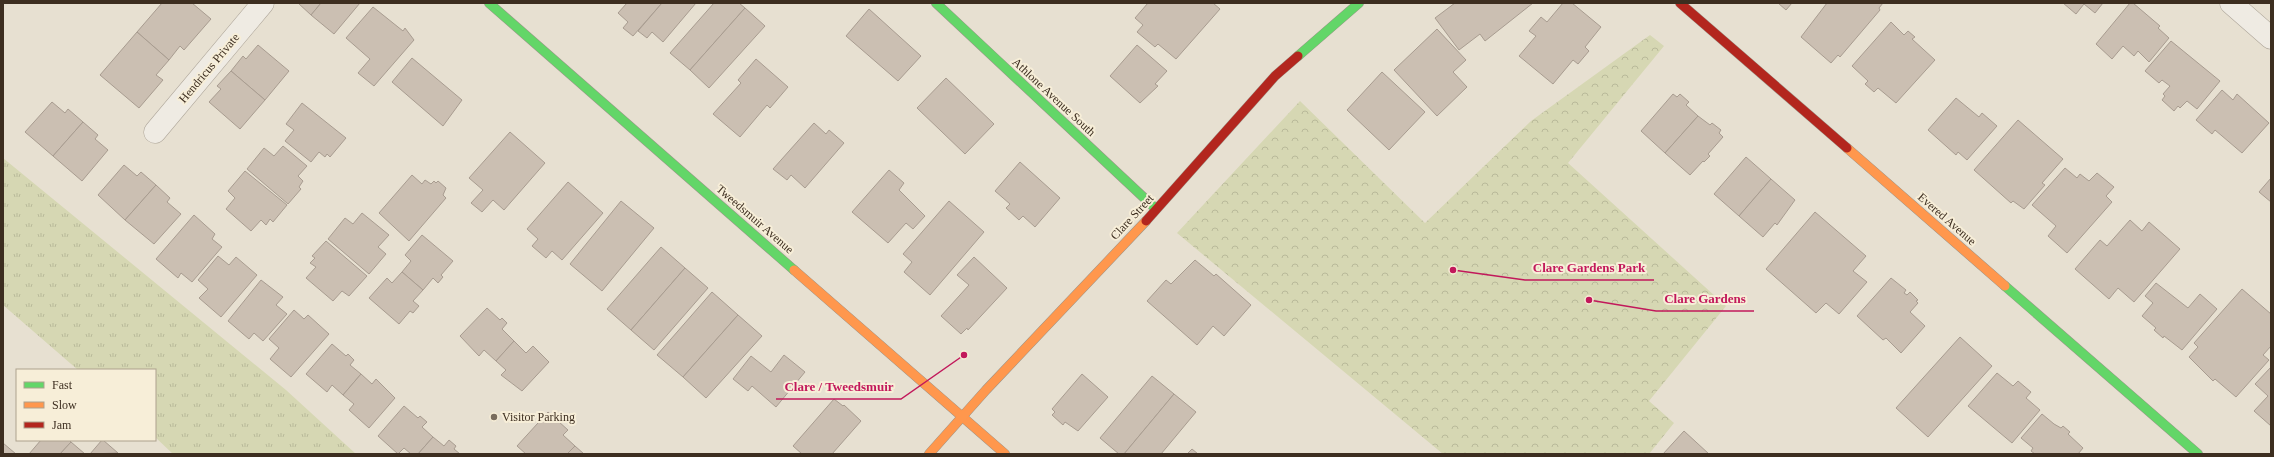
<svg xmlns="http://www.w3.org/2000/svg" width="2274" height="457" font-family="Georgia,serif">
  <style>
    .grass { fill: url(#grass-tufts) }
    .park { fill: url(#park-crowns) }
    .building { fill: #cbbfb2; stroke: #a89c90 }
    .lines { fill: none; stroke-linecap: round; stroke-linejoin: round }
    .street-casing { stroke: #ada599; stroke-width: 23 }
    .fast-casing { stroke: #9c958a; stroke-width: 10 }
    .slow-casing { stroke: #9c958a; stroke-width: 10 }
    .jam-casing { stroke: #9c958a; stroke-width: 10 }
    .street { stroke: #efebe3; stroke-width: 22 }
    .fast { stroke: #63d668; stroke-width: 9 }
    .slow { stroke: #ff974d; stroke-width: 9 }
    .jam { stroke: #b3261e; stroke-width: 9 }
    .poi-dot { fill: #786c5e; stroke: #f7eed8; stroke-width: 1.5 }
    .labels { text-anchor: middle; stroke-width: 4; stroke-linejoin: round; paint-order: stroke }
    .street-label { font-size: 12px; fill: #3d2e20; stroke: #f7eed8 }
    .poi-label { font-size: 12px; fill: #3d2e20; stroke: #f7eed8; text-anchor: start }
    .leader { fill: none; stroke: #c2185b; stroke-width: 1.5 }
    .callout-dot { fill: #c2185b; stroke: #f7eed8; stroke-width: 1.5 }
    .callout-label { font-size: 13px; text-anchor: middle; font-weight: bold; fill: #c2185b; stroke: #f7eed8; stroke-width: 4; stroke-linejoin: round; paint-order: stroke }
  </style>
  <defs>
    <pattern id="grass-tufts" width="24" height="20" patternUnits="userSpaceOnUse"><rect width="24" height="20" fill="#d6d7b3"/><path d="M3 7l-1-3M5 7V3M7 7l1-3M15 17l-1-3M17 17v-4M19 17l1-3" fill="none" stroke="#b9b99a"/></pattern>
    <pattern id="park-crowns" width="20" height="18" patternUnits="userSpaceOnUse"><rect width="20" height="18" fill="#d6d7b3"/><path d="M2 6a3 3 0 1 1 6 0M12 15a3 3 0 1 1 6 0" fill="none" stroke="#b9b99a"/></pattern>
  </defs>
  <rect width="100%" height="100%" fill="#e7e0d1"/>
  <polygon class="grass" points="3,158 286,390 356,454 173,454 155,437 155,370 78,370 3,305"/>
  <polygon class="park" points="1650,35 1664,46 1568,163 1726,306 1649,401 1674,423 1649,454 1443,454 1177,233 1300,101 1425,223 1531,121"/>
  <g class="building">
    <polygon points="162,3 192,3 211,19 184,50 180,46 169,60 137,32"/>
    <polygon points="298,3 321,3 311,15"/>
    <polygon points="321,3 360,3 334,34 311,15"/>
    <polygon points="627,3 662,3 633,36 623,28 628,22 618,13"/>
    <polygon points="662,3 696,3 663,42 652,32 647,38 638,31"/>
    <polygon points="714,3 739,3 745,8 690,70 670,53"/>
    <polygon points="1148,3 1213,3 1220,9 1176,59 1158,44 1155,47 1137,32 1143,25 1135,18"/>
    <polygon points="1455,3 1533,3 1485,41 1480,34 1459,50 1435,18"/>
    <polygon points="1563,3 1572,3 1601,27 1585,47 1589,51 1578,64 1573,60 1553,84 1519,56 1536,36 1529,31 1541,17 1547,22"/>
    <polygon points="1778,3 1792,3 1786,10"/>
    <polygon points="1827,3 1883,3 1879,8 1880,10 1840,57 1838,55 1831,63 1801,37"/>
    <polygon points="2063,3 2103,3 2095,13 2084,4 2076,14"/>
    <polygon points="2130,3 2133,3 2160,26 2158,28 2169,38 2149,62 2138,51 2134,56 2123,46 2112,59 2096,44"/>
    <polygon points="373,7 403,31 405,28 414,40 374,86 358,73 370,59 346,38"/>
    <polygon points="745,8 765,26 709,88 690,70"/>
    <polygon points="869,9 921,56 898,81 846,36"/>
    <polygon points="1891,22 1904,35 1908,31 1915,37 1912,39 1935,60 1896,103 1878,88 1874,92 1865,84 1868,81 1852,66"/>
    <polygon points="1437,29 1466,60 1453,72 1467,87 1437,116 1394,70"/>
    <polygon points="137,32 169,60 156,75 163,80 139,108 100,75"/>
    <polygon points="2171,41 2220,81 2197,109 2187,101 2180,108 2178,106 2174,111 2162,100 2165,96 2163,94 2170,86 2162,80 2159,83 2145,71"/>
    <polygon points="258,45 289,71 265,100 231,71 243,56 246,59"/>
    <polygon points="1137,45 1167,71 1155,84 1158,86 1140,103 1110,76"/>
    <polygon points="412,58 462,100 443,126 392,82"/>
    <polygon points="756,59 788,87 770,108 767,105 740,137 713,114 741,83 738,80"/>
    <polygon points="231,71 265,100 240,129 209,102 221,89 217,86"/>
    <polygon points="1382,72 1425,112 1389,150 1347,110"/>
    <polygon points="946,78 994,124 965,154 917,108"/>
    <polygon points="2222,90 2233,100 2237,94 2269,123 2242,153 2215,130 2212,134 2196,120"/>
    <polygon points="1673,94 1677,97 1680,94 1689,102 1686,105 1698,116 1665,153 1641,131"/>
    <polygon points="1956,98 1979,117 1982,113 1997,126 1967,160 1958,152 1956,155 1928,130"/>
    <polygon points="52,102 65,113 68,109 83,122 53,156 25,132"/>
    <polygon points="302,103 346,138 330,157 327,154 325,157 319,152 311,162 285,141 294,130 286,124"/>
    <polygon points="1698,116 1710,125 1712,123 1721,130 1719,133 1723,137 1708,154 1710,156 1704,162 1703,161 1690,175 1665,153"/>
    <polygon points="2018,120 2063,159 2042,183 2045,185 2024,209 2013,201 2011,203 1974,170"/>
    <polygon points="83,122 98,135 95,139 108,150 82,181 53,156"/>
    <polygon points="814,123 826,134 829,130 844,143 805,188 791,175 787,180 773,169"/>
    <polygon points="510,132 545,163 504,210 493,200 482,212 471,203 483,190 469,178"/>
    <polygon points="283,146 307,166 298,176 303,181 299,187 301,189 288,204 247,169 264,148 274,156"/>
    <polygon points="1746,157 1771,179 1739,216 1714,194"/>
    <polygon points="1020,162 1060,198 1035,227 1023,216 1019,220 1006,208 1010,204 995,191"/>
    <polygon points="124,165 137,176 141,172 156,185 125,220 98,195"/>
    <polygon points="2065,168 2077,178 2080,174 2089,181 2097,173 2114,187 2106,196 2112,202 2067,253 2048,236 2056,226 2032,205"/>
    <polygon points="889,170 904,183 899,190 925,216 913,229 906,223 888,243 852,212"/>
    <polygon points="245,171 287,205 273,222 270,219 266,225 261,220 251,231 226,209 235,198 228,191"/>
    <polygon points="412,175 422,184 425,180 431,184 434,181 436,183 438,181 446,188 443,195 446,198 409,241 379,213"/>
    <polygon points="2271,178 2271,202 2259,192"/>
    <polygon points="1771,179 1795,200 1777,225 1775,223 1763,237 1739,216"/>
    <polygon points="568,182 603,213 562,260 552,251 546,258 532,246 538,239 527,229"/>
    <polygon points="156,185 170,198 167,202 181,214 154,244 125,220"/>
    <polygon points="621,201 654,228 602,291 570,264"/>
    <polygon points="949,201 984,232 930,295 904,272 912,262 903,254"/>
    <polygon points="1815,212 1866,256 1853,271 1867,282 1839,314 1826,303 1816,313 1766,269"/>
    <polygon points="362,213 389,235 378,247 386,254 369,274 328,239 345,218 353,224"/>
    <polygon points="194,215 215,234 212,239 222,247 192,282 181,273 178,278 156,259"/>
    <polygon points="2130,220 2142,231 2149,222 2180,249 2134,302 2118,288 2109,299 2075,269 2100,240 2107,246"/>
    <polygon points="422,235 453,261 441,275 443,277 438,283 433,278 423,290 402,272 411,261 405,255"/>
    <polygon points="326,241 367,276 349,296 342,291 333,301 306,278 316,267 310,263 315,258 312,256"/>
    <polygon points="661,247 685,268 631,330 607,309"/>
    <polygon points="218,256 229,265 236,257 257,275 221,317 199,298 208,289 198,280"/>
    <polygon points="974,257 1007,288 968,330 967,328 961,334 941,316 969,285 957,275"/>
    <polygon points="1195,260 1214,276 1216,274 1251,305 1224,336 1213,326 1197,345 1147,301 1166,280 1171,284"/>
    <polygon points="685,268 708,288 654,350 631,330"/>
    <polygon points="402,272 423,290 413,301 419,306 413,313 410,311 399,324 369,298 387,278 392,283"/>
    <polygon points="1891,278 1906,290 1904,293 1907,295 1910,292 1918,300 1916,301 1918,303 1910,312 1925,326 1901,353 1886,338 1883,340 1857,316"/>
    <polygon points="261,280 283,297 276,305 287,314 263,341 254,333 249,339 228,321"/>
    <polygon points="2156,283 2188,308 2200,294 2217,309 2182,350 2164,336 2163,338 2154,330 2156,328 2142,316 2153,303 2145,296"/>
    <polygon points="2242,289 2271,314 2271,346 2263,355 2269,360 2236,397 2215,379 2213,381 2189,357 2198,347 2194,343"/>
    <polygon points="712,292 738,315 683,377 657,355"/>
    <polygon points="487,308 500,320 502,318 507,323 502,329 514,341 496,361 484,350 479,356 460,336"/>
    <polygon points="294,310 304,319 308,315 329,334 291,377 270,359 279,348 269,339"/>
    <polygon points="738,315 762,336 706,398 683,377"/>
    <polygon points="1960,337 1992,366 1928,437 1896,408"/>
    <polygon points="514,341 526,353 533,346 549,362 522,391 501,375 506,370 496,361"/>
    <polygon points="332,344 346,356 348,354 354,360 350,365 361,374 343,395 332,385 327,392 306,374"/>
    <polygon points="784,355 805,372 776,407 752,386 748,391 733,379 751,356 771,372"/>
    <polygon points="2271,367 2271,426 2254,411 2268,396 2255,384"/>
    <polygon points="1997,373 2013,386 2018,381 2031,392 2026,398 2040,410 2012,443 1968,406"/>
    <polygon points="361,374 372,384 376,379 395,398 369,428 349,410 354,404 343,395"/>
    <polygon points="1082,374 1108,397 1078,431 1065,422 1063,425 1052,415 1055,412 1052,409"/>
    <polygon points="1152,376 1174,394 1124,454 1119,454 1100,438"/>
    <polygon points="1174,394 1196,412 1161,454 1124,454"/>
    <polygon points="834,399 843,406 844,405 861,421 832,454 802,454 793,446"/>
    <polygon points="404,406 418,418 420,416 427,422 422,427 433,437 418,454 411,454 404,448 398,454 378,436"/>
    <polygon points="548,412 568,430 563,435 575,446 567,454 526,454 517,446"/>
    <polygon points="2042,414 2054,424 2061,428 2063,426 2070,432 2068,434 2083,448 2078,454 2035,454 2031,451 2033,448 2021,438"/>
    <polygon points="1684,431 1709,454 1663,454"/>
    <polygon points="433,437 444,446 449,440 456,446 454,449 460,454 418,454"/>
    <polygon points="41,440 69,440 71,442 60,454 29,454"/>
    <polygon points="102,440 103,440 118,453 90,454"/>
    <polygon points="71,442 85,454 60,454"/>
    <polygon points="3,443 16,454 3,454"/>
    <polygon points="575,446 584,454 567,454"/>
    <polygon points="1192,449 1198,454 1187,454"/>
  </g>
  <g class="lines">
    <g class="street-casing">
      <g id="street">
        <polyline points="2231,3 2271,38"/>
        <polyline points="155,132 263,3"/>
      </g>
    </g>
    <g class="fast-casing">
      <g id="fast">
        <polyline points="489,3 794,270"/>
        <polyline points="936,3 1156,209"/>
        <polyline points="1298,56 1359,3"/>
        <polyline points="2005,286 2198,454"/>
      </g>
    </g>
    <g class="slow-casing">
      <g id="slow">
        <polyline points="1847,148 2005,286"/>
        <polyline points="794,270 1005,454"/>
        <polyline points="929,454 986,390 1146,221"/>
      </g>
    </g>
    <g class="jam-casing">
      <g id="jam">
        <polyline points="1680,3 1847,148"/>
        <polyline points="1146,221 1275,76 1298,56"/>
      </g>
    </g>
    <use href="#street" class="street"/>
    <use href="#fast" class="fast"/>
    <use href="#slow" class="slow"/>
    <use href="#jam" class="jam"/>
  </g>
  <circle class="poi-dot" cx="494" cy="417" r="4"/>
  <g class="labels">
    <g class="street-label">
      <text transform="translate(209 68) rotate(-50)" y="4">Hendricus Private</text>
      <text transform="translate(1054 97) rotate(43)" y="4">Athlone Avenue South</text>
      <text transform="translate(1132 217) rotate(-47)" y="4">Clare Street</text>
      <text transform="translate(755 219) rotate(41)" y="4">Tweedsmuir Avenue</text>
      <text transform="translate(1947 219) rotate(41)" y="4">Evered Avenue</text>
    </g>
    <g class="poi-label">
      <text x="502" y="421">Visitor Parking</text>
    </g>
  </g>
  <path class="leader" d="M1453 270L1525 280H1654M1589 300L1656 311H1754M964 355L901 399H776"/>
  <g class="callout-dot">
    <circle cx="1453" cy="270" r="4"/>
    <circle cx="1589" cy="300" r="4"/>
    <circle cx="964" cy="355" r="4"/>
  </g>
  <g class="callout-label">
    <text x="1589" y="272">Clare Gardens Park</text>
    <text x="1705" y="303">Clare Gardens</text>
    <text x="839" y="391">Clare / Tweedsmuir</text>
  </g>
  <rect width="2274" height="457" fill="none" stroke="#3d2e20" stroke-width="8"/>
  <rect x="16" y="369" width="140" height="72" fill="#f7eed8" stroke="#ada18e"/>
  <rect x="24" y="382" width="20" height="6" fill="#63d668" stroke="#ada18e"/>
  <text x="52" y="389" font-size="12" fill="#3d2e20">Fast</text>
  <rect x="24" y="402" width="20" height="6" fill="#ff974d" stroke="#ada18e"/>
  <text x="52" y="409" font-size="12" fill="#3d2e20">Slow</text>
  <rect x="24" y="422" width="20" height="6" fill="#b3261e" stroke="#ada18e"/>
  <text x="52" y="429" font-size="12" fill="#3d2e20">Jam</text>
</svg>
